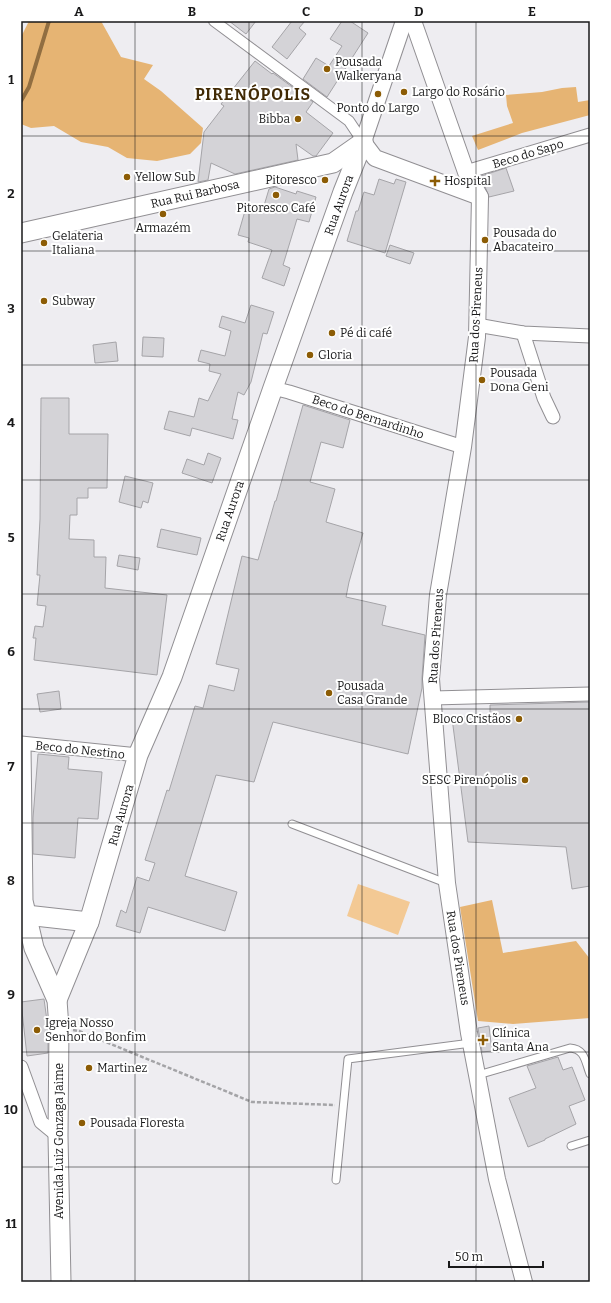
<svg xmlns="http://www.w3.org/2000/svg" width="611" height="1303" font-family="Bitter,serif">
  <style>
    .green { fill: #f3c994 }
    .forest { fill: #e6b473 }
    .lines { fill: none; stroke-linecap: round; stroke-linejoin: round }
    .stream { stroke: #916e41; stroke-width: 4 }
    .building { fill: #d4d3d7; stroke: #a5a4a8 }
    .service-casing { stroke: #918f93; stroke-width: 9 }
    .pedestrian-casing { stroke: #918f93; stroke-width: 12 }
    .minor-casing { stroke: #918f93; stroke-width: 15 }
    .tertiary-casing { stroke: #918f93; stroke-width: 18 }
    .secondary-casing { stroke: #918f93; stroke-width: 21 }
    .path { stroke: #a4a4a7; stroke-width: 2.5; stroke-dasharray: 4 2; stroke-linecap: butt }
    .service { stroke: #fff; stroke-width: 7 }
    .pedestrian { stroke: #fff; stroke-width: 10 }
    .minor { stroke: #fff; stroke-width: 13 }
    .tertiary { stroke: #fff; stroke-width: 16 }
    .secondary { stroke: #fff; stroke-width: 19 }
    .grid { fill: none; stroke: #19191a; stroke-width: 1; stroke-opacity: 0.55 }
    .poi-dot { fill: #8c5c05; stroke: #fff; stroke-width: 1.5 }
    .labels { text-anchor: middle; stroke-width: 4; stroke-linejoin: round; paint-order: stroke }
    .poi-label { font-size: 12px; fill: #19191a; stroke: #fff; text-anchor: start }
    .street-label { font-size: 12px; fill: #19191a; stroke: #fff }
    .district-label { font-size: 16px; font-weight: bold; letter-spacing: 1px; fill: #412a05; stroke: #fff }
    .neatline { fill: none; stroke: #19191a; stroke-width: 1.5 }
    .grid-label { font-size: 13px; text-anchor: middle; font-weight: bold; fill: #19191a }
  </style>
  <rect width="100%" height="100%" fill="#eeedf1"/>
  <polygon class="green" points="358,884 410,902 398,935 347,916"/>
  <g class="forest">
    <polygon points="29,21 101,21 121,57 153,65 144,79 161,91 203,128 201,143 190,154 157,161 127,158 108,147 81,142 54,126 31,128 21,124 21,37"/>
    <polygon points="576,87 578,102 590,100 590,115 522,133 478,150 472,136 513,123 507,106 506,95 542,92 562,88"/>
    <polygon points="492,900 503,953 576,941 590,959 590,1018 513,1024 478,1021 460,907"/>
  </g>
  <g class="lines">
    <polyline class="stream" points="21,101 29,87 49,21"/>
  </g>
  <g class="building">
    <polygon points="229,21 256,21 246,34"/>
    <polygon points="292,21 305,21 299,28 306,34 287,59 272,47"/>
    <polygon points="342,21 350,21 368,33 327,97 303,79 316,58 329,66 342,46 330,39"/>
    <polygon points="255,61 272,74 273,73 313,102 306,112 333,133 316,156 313,156 296,144 298,160 235,174 211,163 208,180 198,182 204,132 224,106 221,104"/>
    <polygon points="506,168 514,191 489,197 481,176"/>
    <polygon points="379,179 394,184 396,179 406,182 385,253 347,241 356,211 358,211 364,192 374,195"/>
    <polygon points="275,187 296,194 297,191 316,197 309,222 297,219 283,265 290,268 284,286 262,278 272,250 248,242 249,238 238,235 247,204 263,209 269,189"/>
    <polygon points="390,245 414,253 410,264 386,256"/>
    <polygon points="251,305 274,312 267,334 263,333 251,382 244,395 238,392 232,419 238,420 233,439 192,428 190,436 164,429 169,411 194,417 199,398 208,401 221,374 209,371 210,364 198,361 201,350 225,356 231,331 219,327 222,316 245,323"/>
    <polygon points="143,337 164,338 163,357 142,356"/>
    <polygon points="116,342 118,361 95,363 93,345"/>
    <polygon points="41,398 69,398 69,434 108,434 107,488 88,488 88,498 77,498 77,515 70,515 69,539 94,540 94,557 106,557 105,588 167,595 157,675 34,660 36,638 33,638 35,626 43,627 46,606 37,605 40,575 37,575 40,519"/>
    <polygon points="303,405 350,420 343,448 321,442 310,482 335,489 326,522 363,533 349,582 346,597 386,606 382,625 425,635 422,678 422,688 408,754 273,722 254,782 216,775 185,876 237,892 225,931 148,907 140,933 116,926 121,910 126,913 137,877 149,881 155,863 145,860 167,790 169,791 195,706 203,708 209,685 234,691 239,669 216,664 242,556 258,560 275,501 276,501"/>
    <polygon points="208,453 221,458 212,483 182,473 187,459 204,465"/>
    <polygon points="125,476 153,483 148,503 143,501 141,508 119,502"/>
    <polygon points="161,529 201,538 197,555 157,547"/>
    <polygon points="119,555 140,558 138,570 117,566"/>
    <polygon points="59,691 61,709 40,712 37,694"/>
    <polygon points="590,702 590,886 572,889 566,847 468,842 452,718 490,715 490,705"/>
    <polygon points="38,754 69,757 68,769 102,772 98,819 78,818 75,858 33,854 33,818"/>
    <polygon points="44,999 48,1028 48,1053 27,1056 21,1002"/>
    <polygon points="489,1026 492,1051 482,1052 478,1028"/>
    <polygon points="558,1057 563,1070 572,1067 585,1100 569,1106 576,1124 545,1139 545,1140 528,1147 509,1098 536,1088 527,1066"/>
  </g>
  <g class="lines">
    <g class="service-casing">
      <g id="service">
        <polyline points="292,824 446,883"/>
        <path d="M478 1075 570 1048C585 1049 585 1061 590 1074"/>
        <polyline points="571,1146 590,1140"/>
        <polyline points="336,1180 348,1059 471,1043"/>
      </g>
    </g>
    <g class="pedestrian-casing">
      <polyline id="pedestrian" points="214,21 349,121 363,142"/>
    </g>
    <g class="minor-casing">
      <g id="minor">
        <polyline points="466,172 590,135"/>
        <polyline points="477,325 523,333 590,336"/>
        <polyline points="523,333 544,398 553,417"/>
        <polyline points="273,388 289,392 463,447"/>
        <polyline points="433,698 590,694"/>
        <polyline points="21,743 138,755"/>
        <polyline points="21,1067 41,1122 58,1136"/>
      </g>
    </g>
    <g class="tertiary-casing">
      <g id="tertiary">
        <polyline points="404,21 363,142 375,158 480,197"/>
        <polyline points="413,21 466,172 480,197 477,337 463,447 438,595 431,679 447,883 469,1033 497,1179 524,1282"/>
      </g>
    </g>
    <g class="secondary-casing">
      <g id="secondary">
        <polyline points="21,233 333,163 363,142"/>
        <polyline points="21,747 23,901 34,948 57,1000 59,1028 58,1136 61,1282"/>
        <polyline points="26,915 89,922"/>
        <polyline points="57,1000 89,922 138,755 172,677 273,388 343,192 363,142"/>
      </g>
    </g>
    <polyline class="path" points="73,1030 79,1031 252,1102 335,1105"/>
    <use href="#service" class="service"/>
    <use href="#pedestrian" class="pedestrian"/>
    <use href="#minor" class="minor"/>
    <use href="#tertiary" class="tertiary"/>
    <use href="#secondary" class="secondary"/>
  </g>
  <path class="grid" d="M135 21V1282M249 21V1282M362 21V1282M476 21V1282M21 136H590M21 251H590M21 365H590M21 480H590M21 594H590M21 709H590M21 823H590M21 938H590M21 1052H590M21 1167H590"/>
  <g class="poi-dot">
    <circle cx="327" cy="69" r="4"/>
    <circle cx="404" cy="92" r="4"/>
    <circle cx="378" cy="94" r="4"/>
    <circle cx="298" cy="119" r="4"/>
    <circle cx="127" cy="177" r="4"/>
    <circle cx="325" cy="180" r="4"/>
    <path d="M433 175h4v4h4v4h-4v4h-4v-4h-4v-4h4z"/>
    <circle cx="276" cy="195" r="4"/>
    <circle cx="163" cy="214" r="4"/>
    <circle cx="485" cy="240" r="4"/>
    <circle cx="44" cy="243" r="4"/>
    <circle cx="44" cy="301" r="4"/>
    <circle cx="332" cy="333" r="4"/>
    <circle cx="310" cy="355" r="4"/>
    <circle cx="482" cy="380" r="4"/>
    <circle cx="329" cy="693" r="4"/>
    <circle cx="519" cy="719" r="4"/>
    <circle cx="525" cy="780" r="4"/>
    <circle cx="37" cy="1030" r="4"/>
    <path d="M481 1034h4v4h4v4h-4v4h-4v-4h-4v-4h4z"/>
    <circle cx="89" cy="1068" r="4"/>
    <circle cx="82" cy="1123" r="4"/>
  </g>
  <g class="labels">
    <g class="poi-label">
      <text x="335" y="66">Pousada<tspan x="335" dy="14">Walkeryana</tspan></text>
      <text x="412" y="96">Largo do Rosário</text>
      <text x="378" y="112" text-anchor="middle">Ponto do Largo</text>
      <text x="290" y="123" text-anchor="end">Bibba</text>
      <text x="135" y="181">Yellow Sub</text>
      <text x="317" y="184" text-anchor="end">Pitoresco</text>
      <text x="444" y="185">Hospital</text>
      <text x="276" y="212" text-anchor="middle">Pitoresco Café</text>
      <text x="163" y="232" text-anchor="middle">Armazém</text>
      <text x="493" y="237">Pousada do<tspan x="493" dy="14">Abacateiro</tspan></text>
      <text x="52" y="240">Gelateria<tspan x="52" dy="14">Italiana</tspan></text>
      <text x="52" y="305">Subway</text>
      <text x="340" y="337">Pé di café</text>
      <text x="318" y="359">Gloria</text>
      <text x="490" y="377">Pousada<tspan x="490" dy="14">Dona Geni</tspan></text>
      <text x="337" y="690">Pousada<tspan x="337" dy="14">Casa Grande</tspan></text>
      <text x="511" y="723" text-anchor="end">Bloco Cristãos</text>
      <text x="517" y="784" text-anchor="end">SESC Pirenópolis</text>
      <text x="45" y="1027">Igreja Nosso<tspan x="45" dy="14">Senhor do Bonfim</tspan></text>
      <text x="492" y="1037">Clínica<tspan x="492" dy="14">Santa Ana</tspan></text>
      <text x="97" y="1072">Martinez</text>
      <text x="90" y="1127">Pousada Floresta</text>
    </g>
    <g class="street-label">
      <text transform="translate(528 154) rotate(-17)" y="4">Beco do Sapo</text>
      <text transform="translate(195 194) rotate(-13)" y="4">Rua Rui Barbosa</text>
      <text transform="translate(339 205) rotate(-70)" y="4">Rua Aurora</text>
      <text transform="translate(476 315) rotate(-87)" y="4">Rua dos Pireneus</text>
      <text transform="translate(368 417) rotate(18)" y="4">Beco do Bernardinho</text>
      <text transform="translate(230 511) rotate(-71)" y="4">Rua Aurora</text>
      <text transform="translate(436 636) rotate(-86)" y="4">Rua dos Pireneus</text>
      <text transform="translate(80 750) rotate(6)" y="4">Beco do Nestino</text>
      <text transform="translate(121 815) rotate(-74)" y="4">Rua Aurora</text>
      <text transform="translate(458 958) rotate(81)" y="4">Rua dos Pireneus</text>
      <text transform="translate(59 1141) rotate(-90)" y="4">Avenida Luiz Gonzaga Jaime</text>
    </g>
    <g class="district-label">
      <text x="253" y="100">PIRENÓPOLIS</text>
    </g>
  </g>
  <rect width="611" height="1303" fill="none" stroke="#ffffff" stroke-width="44"/>
  <path d="M449 1261v6h94v-6" fill="none" stroke="#19191a" stroke-width="2"/>
  <text x="455" y="1261" font-size="12" fill="#19191a" stroke="#ffffff" stroke-width="3" paint-order="stroke">50 m</text>
  <rect x="22" y="22" width="567" height="1259" class="neatline"/>
  <g class="grid-label">
    <text x="79" y="16">A</text>
    <text x="192" y="16">B</text>
    <text x="306" y="16">C</text>
    <text x="419" y="16">D</text>
    <text x="532" y="16">E</text>
    <text x="11" y="84">1</text>
    <text x="11" y="198">2</text>
    <text x="11" y="313">3</text>
    <text x="11" y="427">4</text>
    <text x="11" y="542">5</text>
    <text x="11" y="656">6</text>
    <text x="11" y="771">7</text>
    <text x="11" y="885">8</text>
    <text x="11" y="999">9</text>
    <text x="11" y="1114">10</text>
    <text x="11" y="1228">11</text>
  </g>
</svg>
